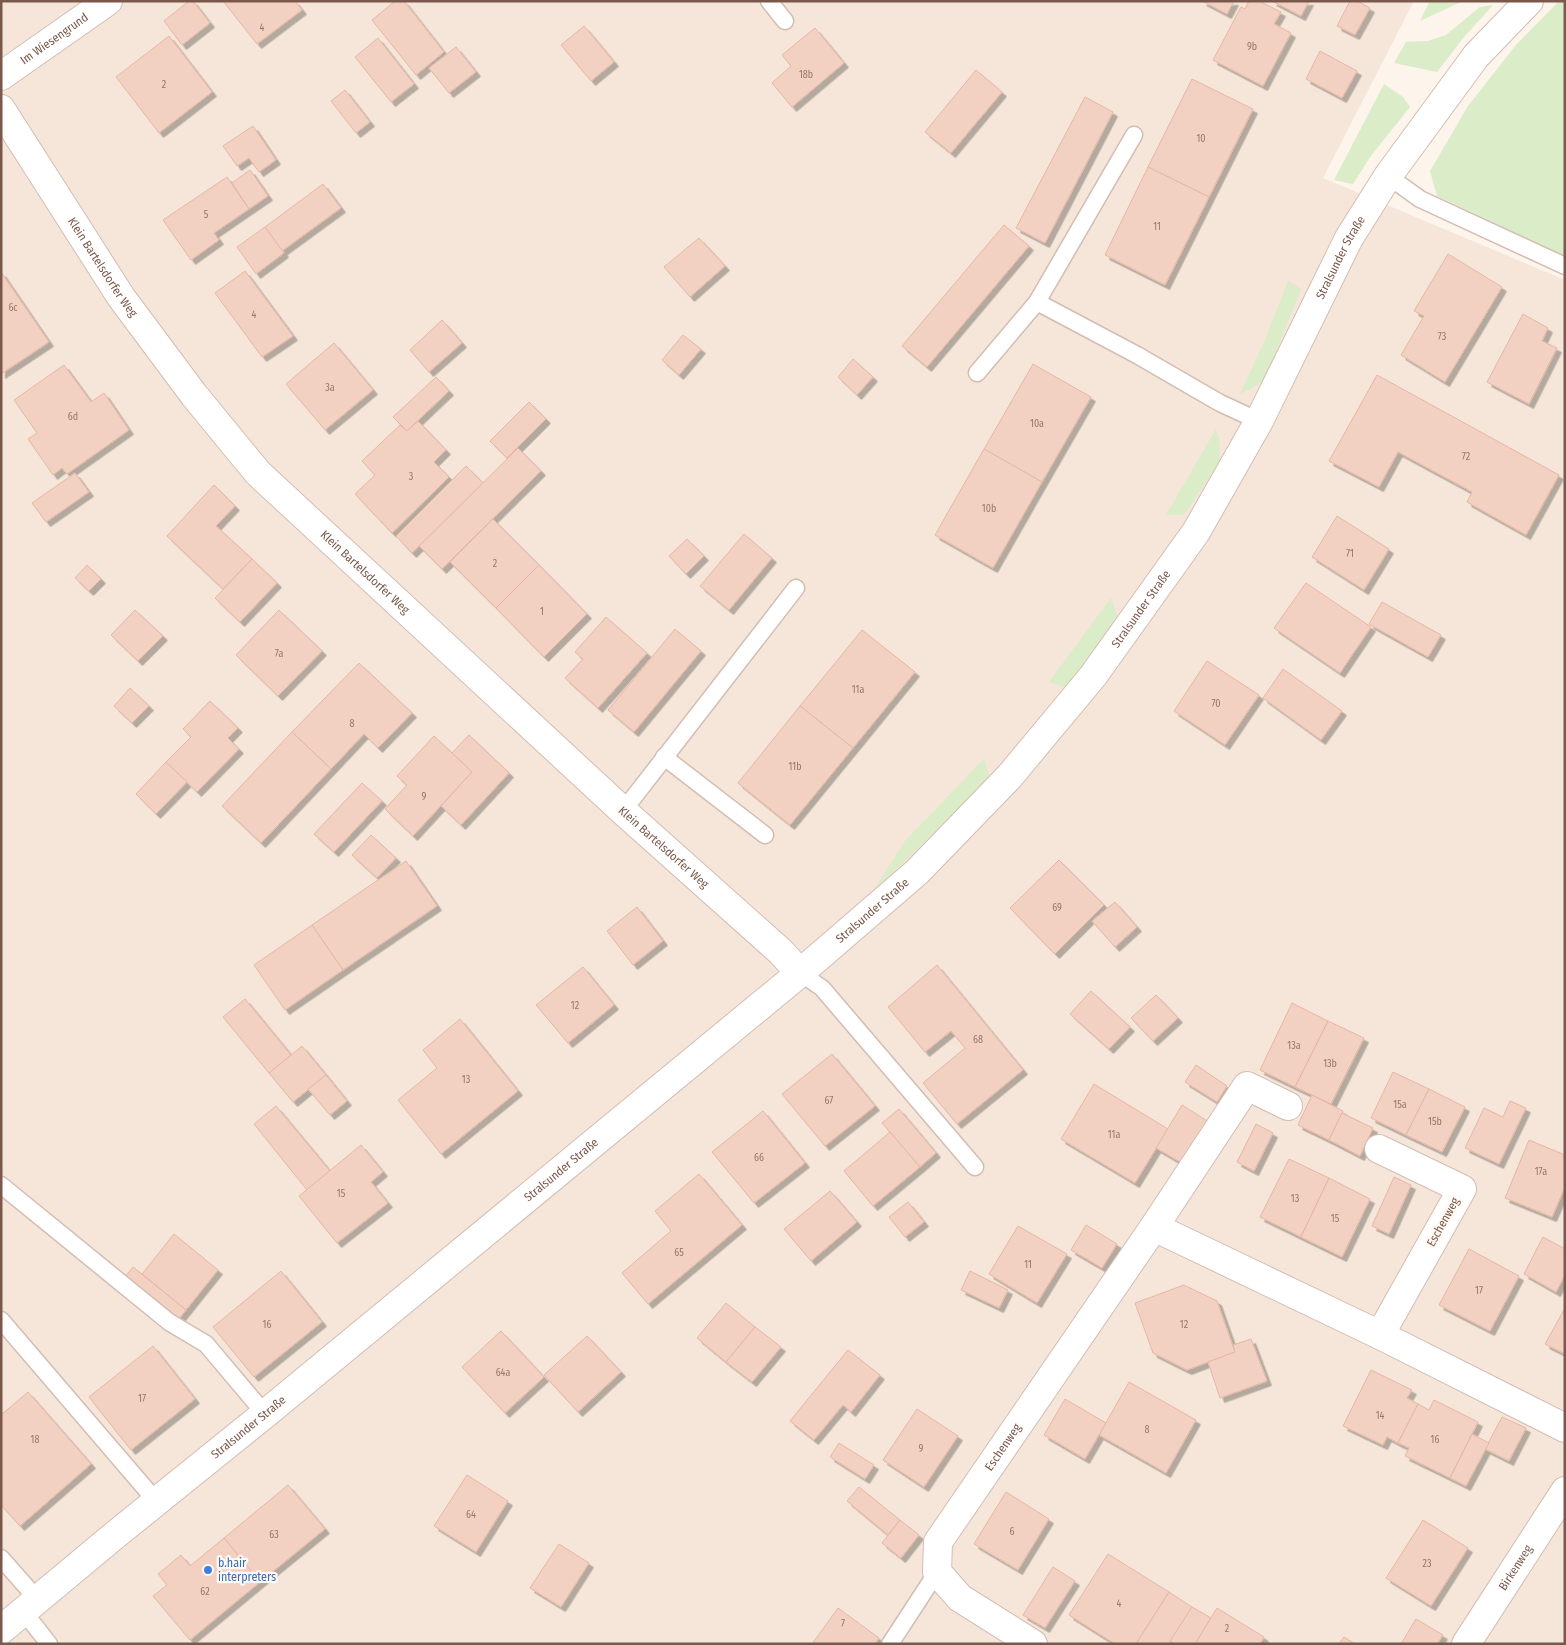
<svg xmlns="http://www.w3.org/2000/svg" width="1566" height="1645" font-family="'Fira Sans Condensed',sans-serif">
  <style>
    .residential { fill: #f5e6d9 }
    .green { fill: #daecc8 }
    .building { fill: #f3d1c2; stroke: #e6b6a2; filter: url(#shadow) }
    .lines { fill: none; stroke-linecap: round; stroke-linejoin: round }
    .service-casing { stroke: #d3bdb2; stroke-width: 19 }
    .minor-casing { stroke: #d3bdb2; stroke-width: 30 }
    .tertiary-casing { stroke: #d3bdb2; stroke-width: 30 }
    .service { stroke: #fff; stroke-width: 16 }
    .minor { stroke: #fff; stroke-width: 28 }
    .tertiary { stroke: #fff; stroke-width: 28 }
    .shop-dot { fill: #3f7fe0; stroke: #fff9f2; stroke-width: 2 }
    .labels { text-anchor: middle; stroke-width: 4.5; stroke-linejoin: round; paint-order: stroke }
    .number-label { font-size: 10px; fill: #98766a }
    .street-label { font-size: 12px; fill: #7a584c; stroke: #fff9f2 }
    .shop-label { font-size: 12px; fill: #366cbe; stroke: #fff9f2; text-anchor: start }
  </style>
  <defs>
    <filter id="shadow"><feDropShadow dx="4.5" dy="4.5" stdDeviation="0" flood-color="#0004"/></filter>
  </defs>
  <rect width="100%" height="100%" fill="#fdf4eb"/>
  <polygon class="residential" points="1,1 1414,1 1323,178 1565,280 1565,1644 1,1644"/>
  <g class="green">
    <polygon points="1430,1 1463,1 1420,21"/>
    <polygon points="1559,1 1565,1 1565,256 1437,196 1430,171 1468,106 1516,45"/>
    <polygon points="1493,5 1464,37 1437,72 1394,63 1406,42 1428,41 1446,35 1480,7"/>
    <polygon points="1384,84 1403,97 1410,107 1370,157 1353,184 1334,180"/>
    <polygon points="1288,281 1301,289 1266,377 1259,384 1240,394 1264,342"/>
    <polygon points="1216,429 1219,437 1220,461 1184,515 1166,515"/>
    <polygon points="1111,598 1118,619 1068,688 1049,682"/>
    <polygon points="984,759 990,777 872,893 905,841"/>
  </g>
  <g class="building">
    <polygon points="189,1 193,1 210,23 182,45 164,21"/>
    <polygon points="223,1 295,1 302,10 257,44"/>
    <polygon points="395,1 404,1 444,52 416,75 372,20"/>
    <polygon points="1202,1 1234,1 1227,14"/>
    <polygon points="1249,1 1259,1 1281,12 1274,24 1291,33 1263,86 1213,60 1241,7 1245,9"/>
    <polygon points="1272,1 1309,1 1301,16"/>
    <polygon points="1350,1 1357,1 1370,8 1355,35 1337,26"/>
    <polygon points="584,26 614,62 591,81 561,45"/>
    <polygon points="815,28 844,63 792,107 772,83 791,66 782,55"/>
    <polygon points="169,36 212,92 159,133 116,77"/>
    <polygon points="378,38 414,84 391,102 355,57"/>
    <polygon points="456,47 476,72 449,93 429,68"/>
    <polygon points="1320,51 1357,71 1342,98 1306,79"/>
    <polygon points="976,70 1002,92 951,153 925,132"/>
    <polygon points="1192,79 1253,109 1209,197 1148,167"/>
    <polygon points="345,90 370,122 356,133 331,101"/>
    <polygon points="1085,97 1113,112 1045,243 1016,228"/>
    <polygon points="253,126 276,160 259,172 249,158 237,166 223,146"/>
    <polygon points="1148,167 1209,197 1165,285 1105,255"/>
    <polygon points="250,170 268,196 249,209 232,183"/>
    <polygon points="227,177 249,209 214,233 219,240 191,260 163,220"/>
    <polygon points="323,184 341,208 282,251 265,227"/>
    <polygon points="1004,225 1029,246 927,367 902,346"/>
    <polygon points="265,227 284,253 256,274 237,247"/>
    <polygon points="699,238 725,266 690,297 664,267"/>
    <polygon points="1448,254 1502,287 1445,382 1401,355 1424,316 1414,311"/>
    <polygon points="245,271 293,336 262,357 215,293"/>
    <polygon points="1,272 49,342 1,374"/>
    <polygon points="1523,314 1548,328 1542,341 1557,348 1529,404 1487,382"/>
    <polygon points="442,320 462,343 429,372 410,350"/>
    <polygon points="683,335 701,349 679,375 662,360"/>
    <polygon points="334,343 373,390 325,430 286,384"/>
    <polygon points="853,359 873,377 857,395 838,377"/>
    <polygon points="1033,364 1091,397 1042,482 984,449"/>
    <polygon points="64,365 91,402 104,393 129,430 67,474 62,468 53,475 28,439 37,433 14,400"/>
    <polygon points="1377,375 1559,475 1526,535 1467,502 1472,492 1398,452 1379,487 1329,461"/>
    <polygon points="436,377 449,391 407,431 393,417"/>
    <polygon points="529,402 546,419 507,458 490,441"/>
    <polygon points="418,421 446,450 434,462 449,477 392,533 355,494 375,475 362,461 400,425 407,431"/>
    <polygon points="518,448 541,471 442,569 419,546"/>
    <polygon points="984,449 1042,482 993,568 935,535"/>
    <polygon points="466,466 483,483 412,553 396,536"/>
    <polygon points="75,473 89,492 46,522 32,503"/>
    <polygon points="214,485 235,506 216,526 252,559 223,589 167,536"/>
    <polygon points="1337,516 1389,549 1364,590 1312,557"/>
    <polygon points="493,519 539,565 496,608 450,562"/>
    <polygon points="744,534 772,558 729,610 700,586"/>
    <polygon points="687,539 704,556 686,574 669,556"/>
    <polygon points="252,559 277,583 240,622 215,598"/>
    <polygon points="87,565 101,579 89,591 75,578"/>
    <polygon points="539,565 587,614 544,657 496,608"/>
    <polygon points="1306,583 1371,627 1340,673 1274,628"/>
    <polygon points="1382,602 1441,635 1428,657 1369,624"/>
    <polygon points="135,610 163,636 138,661 111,635"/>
    <polygon points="279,610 322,651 278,696 236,655"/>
    <polygon points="606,617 647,653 598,708 565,678 583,659 575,652"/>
    <polygon points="675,629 701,651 634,732 608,710"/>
    <polygon points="862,630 915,672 853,748 800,706"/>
    <polygon points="1207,661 1259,695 1225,745 1174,711"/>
    <polygon points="359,663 412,713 378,748 364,734 331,769 292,732"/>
    <polygon points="1283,669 1342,711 1321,740 1263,698"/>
    <polygon points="130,688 149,706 132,723 114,706"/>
    <polygon points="210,701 238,728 228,738 239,749 197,792 166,762 191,737 183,729"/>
    <polygon points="800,706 853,748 790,825 738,783"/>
    <polygon points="292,732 331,769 261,843 222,806"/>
    <polygon points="469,735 509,773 461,825 441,806 472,772 452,753"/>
    <polygon points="434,736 472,772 413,836 385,809 407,785 397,776"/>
    <polygon points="166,762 187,782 156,814 136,794"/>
    <polygon points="362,783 382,801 334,852 314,834"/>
    <polygon points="371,835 396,858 377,878 352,855"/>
    <polygon points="1059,860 1104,905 1055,954 1010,908"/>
    <polygon points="406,861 437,906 343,970 312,925"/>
    <polygon points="1115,902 1137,927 1115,947 1092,921"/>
    <polygon points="637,907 663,941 633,965 607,931"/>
    <polygon points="312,925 343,970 285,1010 254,965"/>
    <polygon points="937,965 1023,1070 957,1124 923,1083 965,1048 951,1031 925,1052 888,1007"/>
    <polygon points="583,967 614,1005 568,1043 536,1005"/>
    <polygon points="1091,991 1130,1027 1109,1049 1070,1014"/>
    <polygon points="1156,995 1178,1018 1153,1041 1131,1018"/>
    <polygon points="245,999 291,1055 269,1073 223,1017"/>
    <polygon points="1292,1003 1328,1021 1295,1087 1260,1070"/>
    <polygon points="460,1019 518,1091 441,1154 398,1100 437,1068 423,1050"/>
    <polygon points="1328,1021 1364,1038 1331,1104 1295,1087"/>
    <polygon points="302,1046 326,1075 293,1102 269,1073"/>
    <polygon points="832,1054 875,1106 825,1146 782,1094"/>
    <polygon points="1196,1065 1227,1086 1217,1102 1185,1082"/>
    <polygon points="1393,1072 1429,1089 1406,1135 1371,1118"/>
    <polygon points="326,1075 347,1101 330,1115 308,1089"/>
    <polygon points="1094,1084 1168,1129 1135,1183 1061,1139"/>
    <polygon points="1429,1089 1465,1107 1442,1152 1406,1135"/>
    <polygon points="1312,1095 1343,1111 1329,1140 1298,1125"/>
    <polygon points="1510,1101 1526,1108 1499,1164 1465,1148 1484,1108 1503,1117"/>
    <polygon points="1182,1105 1212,1124 1187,1166 1156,1148"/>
    <polygon points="276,1106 330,1171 307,1190 254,1124"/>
    <polygon points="899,1109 936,1153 920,1167 882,1123"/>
    <polygon points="763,1111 805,1163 754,1203 712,1152"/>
    <polygon points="1342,1113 1373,1128 1360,1156 1329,1140"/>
    <polygon points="1256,1124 1273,1133 1254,1171 1237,1162"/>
    <polygon points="890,1132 920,1167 873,1206 844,1171"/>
    <polygon points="1529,1140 1565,1155 1565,1187 1552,1217 1505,1198"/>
    <polygon points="361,1145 383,1172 371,1182 388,1203 337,1243 299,1196"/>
    <polygon points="1289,1159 1329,1178 1301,1237 1260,1217"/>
    <polygon points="699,1174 742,1225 648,1304 622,1273 671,1231 655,1211"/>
    <polygon points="1394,1177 1411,1185 1389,1234 1372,1226"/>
    <polygon points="1329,1178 1370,1199 1342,1257 1301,1237"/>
    <polygon points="830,1191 857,1222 811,1261 784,1229"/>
    <polygon points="908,1202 924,1222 905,1237 889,1217"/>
    <polygon points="1086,1225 1117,1244 1102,1268 1071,1250"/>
    <polygon points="1018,1226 1067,1254 1037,1303 989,1274"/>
    <polygon points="174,1234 218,1270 186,1310 142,1274"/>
    <polygon points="1543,1237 1565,1249 1565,1275 1556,1292 1524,1274"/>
    <polygon points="1469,1249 1519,1276 1490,1331 1439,1305"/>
    <polygon points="133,1267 186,1310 178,1320 125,1277"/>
    <polygon points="281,1271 322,1322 254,1377 213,1327"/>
    <polygon points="970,1271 1008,1290 999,1308 961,1290"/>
    <polygon points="1184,1285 1217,1301 1235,1352 1187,1370 1153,1353 1135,1303"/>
    <polygon points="726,1303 755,1327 726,1362 697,1338"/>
    <polygon points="1565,1308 1565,1354 1545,1344"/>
    <polygon points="755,1327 781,1347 752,1382 726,1362"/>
    <polygon points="501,1331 544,1377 505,1413 462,1367"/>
    <polygon points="587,1336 621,1372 578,1412 544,1375"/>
    <polygon points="1251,1339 1267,1381 1220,1398 1208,1362 1235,1352 1233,1345"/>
    <polygon points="153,1346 195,1399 131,1450 89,1397"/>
    <polygon points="848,1350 880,1375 851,1412 843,1405 814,1440 790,1421"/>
    <polygon points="1371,1370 1412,1390 1407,1398 1418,1404 1398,1443 1387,1437 1383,1445 1343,1426"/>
    <polygon points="1129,1382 1196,1420 1166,1473 1099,1435"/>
    <polygon points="28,1392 91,1464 20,1526 1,1505 1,1415"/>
    <polygon points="1065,1399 1106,1423 1085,1459 1044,1435"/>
    <polygon points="1434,1400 1478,1422 1450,1478 1405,1456 1409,1448 1398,1443 1418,1404 1429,1410"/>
    <polygon points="917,1409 958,1436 924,1487 883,1460"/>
    <polygon points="1502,1417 1526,1428 1509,1461 1485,1449"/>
    <polygon points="1472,1434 1489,1443 1466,1486 1450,1478"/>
    <polygon points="839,1443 874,1465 865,1479 830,1457"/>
    <polygon points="467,1475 508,1501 476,1552 434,1526"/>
    <polygon points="288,1485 325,1529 260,1582 224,1538"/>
    <polygon points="859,1487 900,1520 888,1535 847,1501"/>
    <polygon points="1006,1492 1049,1519 1018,1570 974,1544"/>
    <polygon points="900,1520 919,1535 901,1558 882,1543"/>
    <polygon points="1423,1520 1468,1548 1431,1606 1386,1578"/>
    <polygon points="224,1538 260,1582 190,1640 153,1596 167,1585 158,1574 181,1555 190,1566"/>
    <polygon points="559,1544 589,1563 561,1607 530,1588"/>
    <polygon points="1108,1554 1169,1592 1136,1644 1115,1644 1069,1615"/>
    <polygon points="1053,1567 1075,1581 1045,1628 1023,1615"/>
    <polygon points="1169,1592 1192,1607 1169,1644 1136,1644"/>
    <polygon points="1192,1607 1211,1618 1195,1644 1174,1644 1170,1641"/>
    <polygon points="838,1608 879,1638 875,1644 812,1644"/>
    <polygon points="1217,1608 1264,1637 1260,1644 1195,1644"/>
    <polygon points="1416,1619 1443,1635 1437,1644 1401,1644"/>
    <polygon points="1344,1637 1355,1644 1339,1644"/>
  </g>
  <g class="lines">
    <g class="service-casing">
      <g id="service">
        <polyline points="769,1 785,21"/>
        <polyline points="1388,176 1420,199 1565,266"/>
        <polyline points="1037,302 1137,355 1220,403 1259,421"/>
        <polyline points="977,373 1037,302 1134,135"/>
        <polyline points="664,757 765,835"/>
        <polyline points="623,811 796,588"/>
        <polyline points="800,973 822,988 975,1167"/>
        <polyline points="1,1185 169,1322 206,1344 265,1414"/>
        <polyline points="1,1320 156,1501"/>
        <polyline points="1,1558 38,1600"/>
        <polyline points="24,1612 49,1644"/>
        <polyline points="890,1644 937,1572"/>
      </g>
    </g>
    <g class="minor-casing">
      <g id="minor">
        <path id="s1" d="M1 76 108 1"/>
        <path id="s2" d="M1 109 121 297 194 395 258 473 623 811 781 952 800 973"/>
        <polyline points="1288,1106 1247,1086 1154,1227 1380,1335 1565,1428"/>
        <polyline points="1379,1149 1462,1189 1380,1335"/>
        <path id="s3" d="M1033 1644 960 1598 937 1572 938 1542 1154 1227"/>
        <path id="s4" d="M1466 1644 1565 1491"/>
      </g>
    </g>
    <g class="tertiary-casing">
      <g id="tertiary">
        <path id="s5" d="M1 1630 115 1535 265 1414 800 973 917 872 1009 777 1093 676 1196 532 1259 421 1349 238 1388 176 1476 56 1529 1"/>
      </g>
    </g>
    <use href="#service" class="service"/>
    <use href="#minor" class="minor"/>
    <use href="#tertiary" class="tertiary"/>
  </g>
  <circle class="shop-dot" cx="208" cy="1570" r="5"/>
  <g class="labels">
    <g class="number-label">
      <text x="262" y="31">4</text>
      <text x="1252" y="50">9b</text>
      <text x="806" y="78">18b</text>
      <text x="164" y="88">2</text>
      <text x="1201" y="142">10</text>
      <text x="206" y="218">5</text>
      <text x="1157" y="230">11</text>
      <text x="13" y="311">6c</text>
      <text x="254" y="318">4</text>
      <text x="1442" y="340">73</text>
      <text x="330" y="391">3a</text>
      <text x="73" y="420">6d</text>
      <text x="1037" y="427">10a</text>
      <text x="1466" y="460">72</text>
      <text x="411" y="480">3</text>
      <text x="989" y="512">10b</text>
      <text x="1350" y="557">71</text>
      <text x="495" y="567">2</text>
      <text x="542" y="615">1</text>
      <text x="279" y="657">7a</text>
      <text x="858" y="693">11a</text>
      <text x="1216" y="707">70</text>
      <text x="352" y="727">8</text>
      <text x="795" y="770">11b</text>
      <text x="424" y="800">9</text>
      <text x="1057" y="911">69</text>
      <text x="575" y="1009">12</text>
      <text x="978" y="1043">68</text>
      <text x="1294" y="1049">13a</text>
      <text x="1330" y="1067">13b</text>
      <text x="466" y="1083">13</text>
      <text x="829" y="1104">67</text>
      <text x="1400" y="1108">15a</text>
      <text x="1435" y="1125">15b</text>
      <text x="1114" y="1138">11a</text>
      <text x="759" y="1161">66</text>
      <text x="1541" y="1175">17a</text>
      <text x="341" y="1197">15</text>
      <text x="1295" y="1202">13</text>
      <text x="1335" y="1222">15</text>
      <text x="679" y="1256">65</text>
      <text x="1028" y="1268">11</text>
      <text x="1479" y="1294">17</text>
      <text x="267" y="1328">16</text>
      <text x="1184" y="1328">12</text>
      <text x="503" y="1376">64a</text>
      <text x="142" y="1402">17</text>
      <text x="1380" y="1419">14</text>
      <text x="1147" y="1433">8</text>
      <text x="35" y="1443">18</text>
      <text x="1435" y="1443">16</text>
      <text x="921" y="1452">9</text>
      <text x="471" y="1518">64</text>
      <text x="1012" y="1535">6</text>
      <text x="274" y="1538">63</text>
      <text x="1427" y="1567">23</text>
      <text x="205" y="1595">62</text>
      <text x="1119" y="1607">4</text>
      <text x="843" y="1627">7</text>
      <text x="1227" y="1632">2</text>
    </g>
    <g class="street-label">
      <text dy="4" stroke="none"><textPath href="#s1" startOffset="65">Im Wiesengrund</textPath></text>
      <text dy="4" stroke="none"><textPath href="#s5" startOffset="1940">Stralsunder Straße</textPath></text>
      <text dy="4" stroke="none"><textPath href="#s2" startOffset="188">Klein Bartelsdorfer Weg</textPath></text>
      <text dy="4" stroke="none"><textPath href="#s2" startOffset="592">Klein Bartelsdorfer Weg</textPath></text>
      <text dy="4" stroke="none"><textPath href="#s5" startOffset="1535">Stralsunder Straße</textPath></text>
      <text dy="4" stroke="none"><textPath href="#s2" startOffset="998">Klein Bartelsdorfer Weg</textPath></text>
      <text dy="4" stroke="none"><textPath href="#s5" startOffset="1130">Stralsunder Straße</textPath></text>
      <text dy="4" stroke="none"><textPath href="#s5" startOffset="725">Stralsunder Straße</textPath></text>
      <text transform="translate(1443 1222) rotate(-61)" y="4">Eschenweg</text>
      <text dy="4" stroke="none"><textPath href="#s5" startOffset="320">Stralsunder Straße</textPath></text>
      <text dy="4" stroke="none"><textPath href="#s3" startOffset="266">Eschenweg</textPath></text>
      <text dy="4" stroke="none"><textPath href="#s4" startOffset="91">Birkenweg</textPath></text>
    </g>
    <g class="shop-label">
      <text x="218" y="1567">b.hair<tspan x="218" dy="14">interpreters</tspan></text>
    </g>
  </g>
  <rect width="1566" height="1645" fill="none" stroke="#7a584c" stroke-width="5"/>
</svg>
